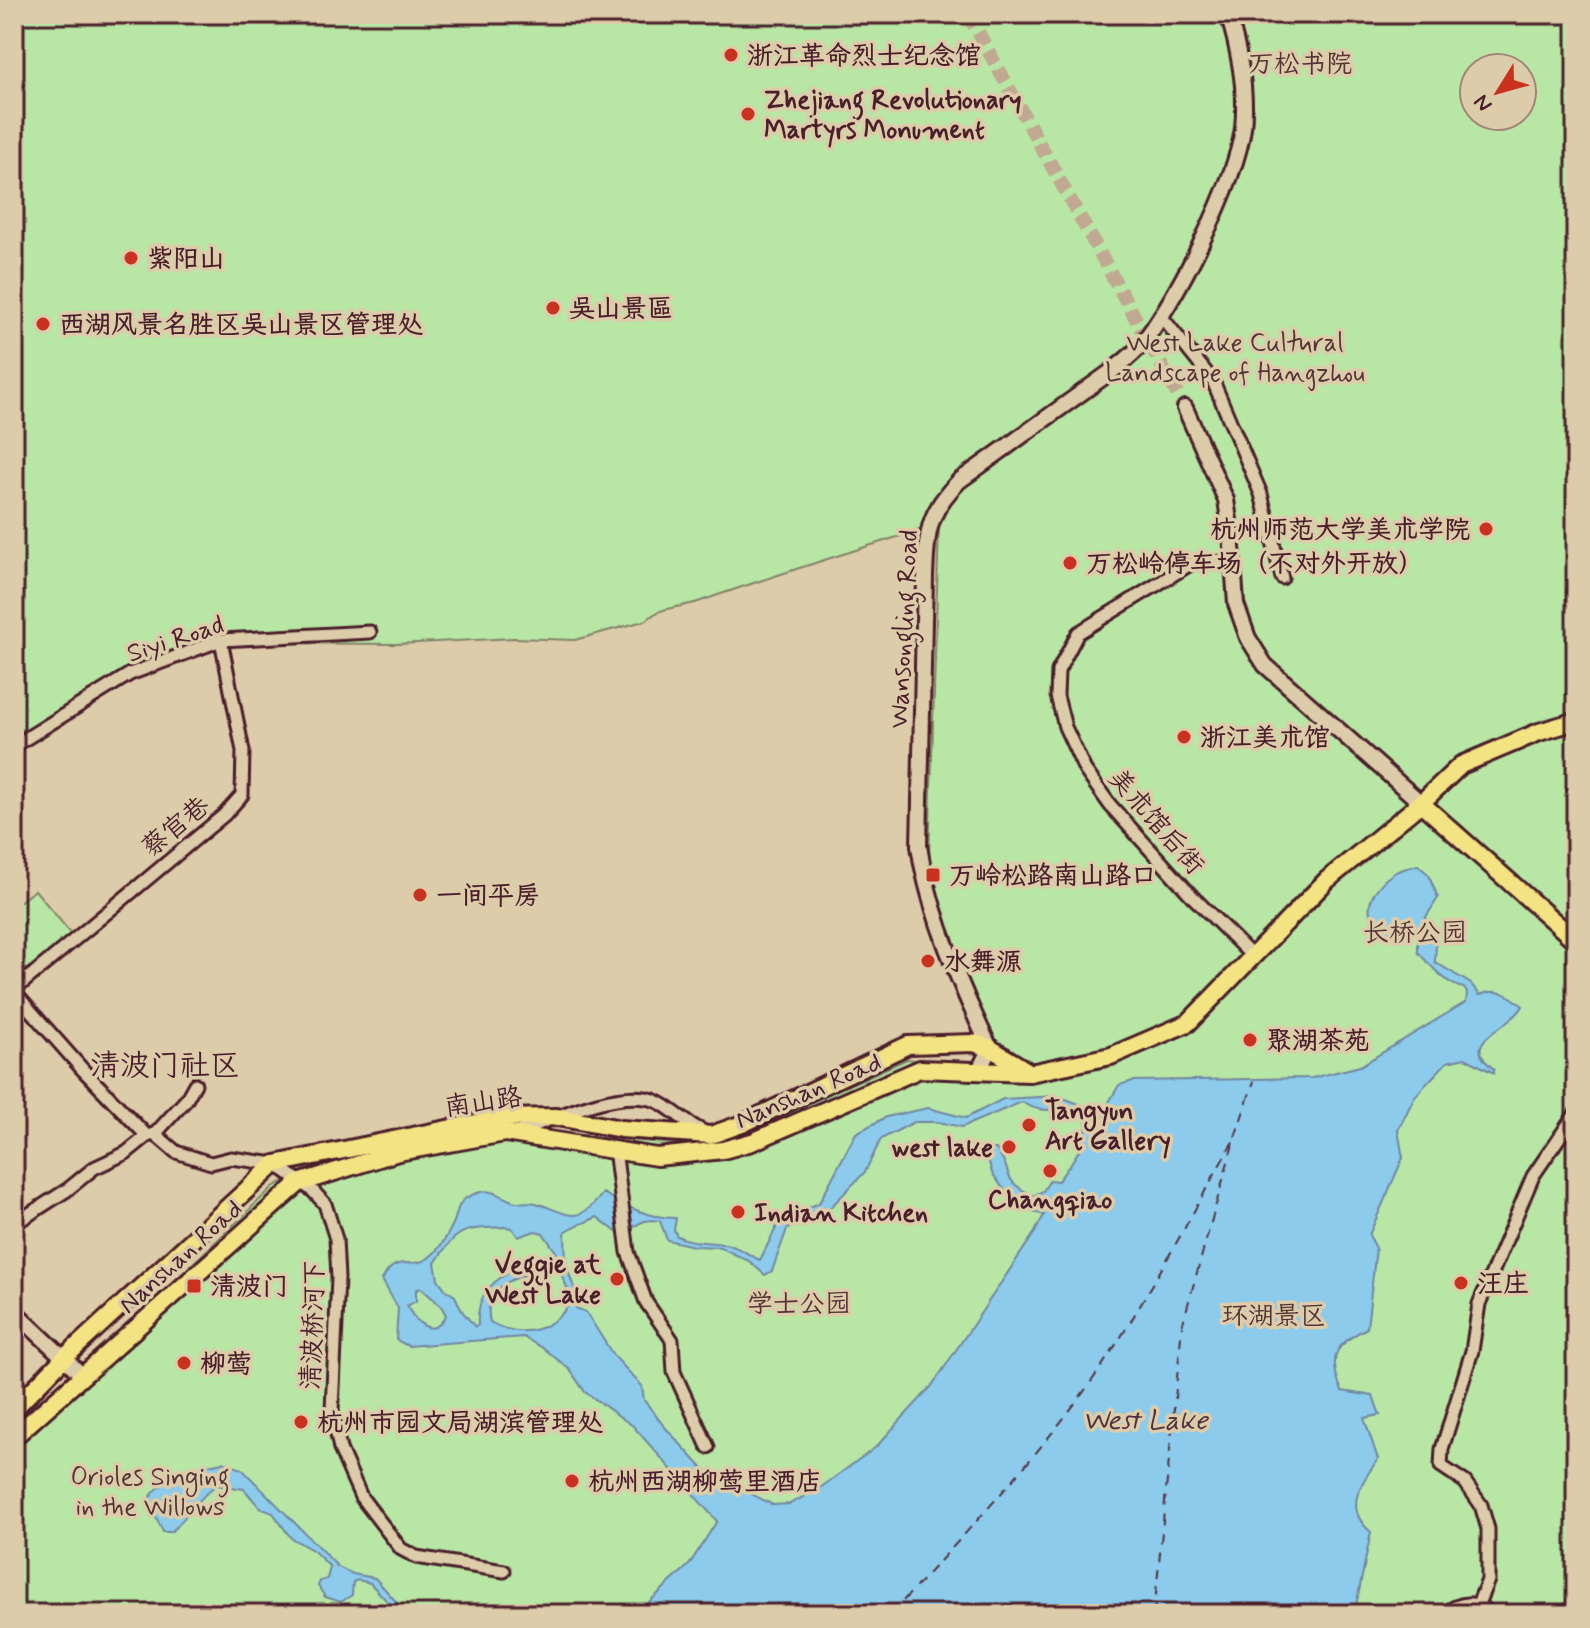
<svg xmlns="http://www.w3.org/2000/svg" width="1590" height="1628" font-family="Mynerve,'LXGW WenKai TC',sans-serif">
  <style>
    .green { fill: #b8e7a5; stroke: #818368; stroke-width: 2; fill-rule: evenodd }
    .water { fill: #8ccbec; stroke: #72869f; stroke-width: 2; fill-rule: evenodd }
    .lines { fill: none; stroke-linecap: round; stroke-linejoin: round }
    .ferry { stroke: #51303e; stroke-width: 2; stroke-dasharray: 10 8; stroke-linecap: butt }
    .secondary-tunnel { stroke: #c0a990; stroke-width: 14; stroke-dasharray: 14 7; stroke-linecap: butt }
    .street-casing { stroke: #4a1f2b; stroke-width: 17 }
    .secondary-casing { stroke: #4a1f2b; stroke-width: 20 }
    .primary-casing { stroke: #4a1f2b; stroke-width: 22 }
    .street { stroke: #ddcca9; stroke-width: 11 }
    .secondary { stroke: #ddcca9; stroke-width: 14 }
    .primary { stroke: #f4e382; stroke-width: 16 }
    .poi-dot { fill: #c8321e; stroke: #ddcca9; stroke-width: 3 }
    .labels { text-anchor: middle; stroke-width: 7; stroke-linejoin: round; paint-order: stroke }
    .poi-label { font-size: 26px; font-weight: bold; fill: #4a1f2b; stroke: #ddcca9; text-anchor: start }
    .park-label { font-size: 26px; fill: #553337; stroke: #ddcca9 }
    .street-label { font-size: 26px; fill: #4a1f2b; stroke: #ddcca9 }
    .water-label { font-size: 28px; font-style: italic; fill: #51303e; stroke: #ddcca9 }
    .quarter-label { font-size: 30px; fill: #4a1f2b; stroke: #ddcca9 }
  </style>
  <rect width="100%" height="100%" fill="#ddcca9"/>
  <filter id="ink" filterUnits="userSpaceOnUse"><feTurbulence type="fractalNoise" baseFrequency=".0125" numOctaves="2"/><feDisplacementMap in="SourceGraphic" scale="16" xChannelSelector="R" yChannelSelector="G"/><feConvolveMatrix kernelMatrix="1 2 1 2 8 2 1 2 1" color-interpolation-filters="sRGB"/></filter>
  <g filter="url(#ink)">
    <g class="green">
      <path d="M14 14H1576V1614H14V1434L273 1187 316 1163 492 1127 695 1146 725 1140 907 1059 1003 1071 969 995 942 915 929 856 939 524C858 549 778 574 698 602 680 608 660 606 647 620L575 640 514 638 397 644 247 643 203 646 152 663 14 749ZM1474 68H1522V116H1474Z"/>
      <polygon points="35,890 73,936 16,984 14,906"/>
    </g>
    <g class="water">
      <path d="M1418 865 1429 875 1438 898 1421 925 1436 945 1435 962 1471 984 1480 995C1497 987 1510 995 1523 1006 1511 1029 1455 1040 1494 1069V1073L1465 1058 1447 1062 1415 1096 1398 1130 1403 1158 1369 1235 1376 1248 1367 1328C1335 1344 1327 1356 1342 1391L1373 1396 1380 1415 1364 1418 1378 1459C1361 1484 1342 1508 1371 1532L1355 1611 1335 1610 1333 1614H636L689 1565 717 1521 633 1426 585 1392 570 1370 546 1350 523 1337 408 1346 396 1340 398 1308 382 1280C397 1250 413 1273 432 1255 441 1247 448 1235 453 1224 458 1215 456 1204 466 1198 488 1186 492 1192 512 1201 520 1204 528 1201 536 1203 570 1214 577 1227 603 1193 627 1207 648 1218 676 1218L674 1230 677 1236C693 1244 712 1241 729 1245 740 1248 749 1255 760 1260L783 1214H795L819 1203 856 1133 886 1117 928 1108 966 1118 1003 1099 1058 1096 1082 1105 1093 1117 1099 1119 1119 1085 1133 1081 1312 1078 1360 1066 1466 1002 1467 993 1464 988C1449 987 1429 964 1418 952V932L1413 923 1406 927 1399 937C1389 936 1385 932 1377 925 1359 908 1377 884 1394 873 1401 869 1411 867 1418 865ZM1022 1102C1040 1115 1060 1108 1080 1109 1099 1132 1072 1161 1058 1181L1050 1180 1043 1191 1033 1196C998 1178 1015 1172 996 1149H985L992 1173 1015 1205 1044 1215 1035 1232 932 1386 876 1447 820 1488 790 1504 773 1505 703 1469 664 1426 644 1400 642 1386 613 1355 586 1312 576 1308 577 1296 566 1265 565 1232C574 1225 586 1223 597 1217L619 1234C637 1229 638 1217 660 1221L667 1240 694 1246 720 1247 749 1261 765 1275 772 1271 787 1229 828 1210 865 1172 881 1139 914 1122H938L962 1127ZM504 1227 512 1228 518 1237 535 1231 543 1233 558 1255 554 1262C516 1265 475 1280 478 1325L475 1327 462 1311 455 1296 446 1290 438 1279 435 1263C458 1228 462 1229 504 1227ZM548 1268 559 1269 572 1299C555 1331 522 1340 490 1322 481 1285 520 1275 548 1268ZM421 1288 441 1306 446 1315C433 1340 416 1323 407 1306L416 1301V1290Z"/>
      <path d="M223 1462 242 1469 338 1567 353 1574 375 1578 407 1614H399L370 1583 358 1580 353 1582 352 1595 341 1602 325 1597 318 1586 320 1581 327 1579 330 1567 314 1551 291 1538 273 1513 260 1508 244 1489 216 1485C195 1501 189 1516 171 1532H163L148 1500C166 1473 192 1468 223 1462Z"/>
    </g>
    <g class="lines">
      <g class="ferry">
        <polyline points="1235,1137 1254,1081"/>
        <path d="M891 1614C961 1538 1033 1463 1093 1379 1146 1303 1189 1218 1235 1138"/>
        <polyline points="1154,1614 1182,1326 1233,1144"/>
      </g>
      <polyline class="secondary-tunnel" points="968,14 1185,408"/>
      <g class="street-casing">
        <g id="street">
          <polyline points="1161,316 1213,381 1261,494 1282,578"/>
          <polyline points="1232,562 1192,563 1078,633 1058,671 1057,696 1065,727 1085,770 1110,805 1192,896 1253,957"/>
          <polyline points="14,746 130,674 221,640 370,632"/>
          <polyline points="14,990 224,815 242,795 243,751 221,640"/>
          <polyline points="14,992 84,1071 147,1136 155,1134 176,1152 211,1163 231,1158 275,1164 312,1190 325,1204 336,1239 338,1278 332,1410 340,1449 361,1497 401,1549 416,1557 504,1571"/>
          <path d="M516 1133C550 1120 620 1086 656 1101 671 1107 684 1123 703 1131"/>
          <polyline points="155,1134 186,1100 195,1084"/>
          <polyline points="615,1149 628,1252 646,1302 672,1340 674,1372 708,1447"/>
          <polyline points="14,1224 67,1190 94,1168 126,1153 147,1136"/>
          <polyline points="1478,1604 1488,1580 1488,1529 1481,1505 1465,1482 1441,1466 1442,1449 1472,1351 1479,1304 1533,1176 1576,1113"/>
          <path d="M1444 1614C1459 1602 1476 1599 1490 1614"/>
        </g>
      </g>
      <g class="secondary-casing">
        <g id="secondary">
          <polyline points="1185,408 1226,500 1231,533 1236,604 1248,638 1265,665 1421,803"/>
          <path d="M979 1070 990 1048C962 990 928 909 919 846L925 576C927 533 927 513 959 481L1116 368C1124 361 1132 355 1139 347 1174 306 1236 182 1243 128 1247 91 1239 50 1228 14"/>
          <polyline points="14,1311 83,1376"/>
        </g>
      </g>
      <g class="primary-casing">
        <g id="primary">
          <polyline points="1421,803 1576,941"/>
          <polyline points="14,1409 64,1358 275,1164 501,1118 557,1117 621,1129 711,1135 742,1124 908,1045 974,1043 990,1048 1029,1072"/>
          <polyline points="14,1437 299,1183 398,1152 505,1133 657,1157 723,1150 752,1142 920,1069 1030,1073 1111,1056 1188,1023 1327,880 1421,803 1461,765 1539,732 1576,721"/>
        </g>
      </g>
      <use href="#street" class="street"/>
      <use href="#secondary" class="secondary"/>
      <use href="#primary" class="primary"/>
    </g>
  </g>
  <g class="poi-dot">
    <circle cx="731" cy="55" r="8"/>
    <circle cx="748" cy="114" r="8"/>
    <circle cx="131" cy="258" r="8"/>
    <circle cx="553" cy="308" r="8"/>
    <circle cx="43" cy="324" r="8"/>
    <circle cx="1486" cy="529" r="8"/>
    <circle cx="1070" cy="563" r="8"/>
    <circle cx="1184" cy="737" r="8"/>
    <rect x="925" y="867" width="16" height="16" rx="4"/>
    <circle cx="420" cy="895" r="8"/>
    <circle cx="928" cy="961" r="8"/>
    <circle cx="1250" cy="1040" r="8"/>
    <circle cx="1029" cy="1125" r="8"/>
    <circle cx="1009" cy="1147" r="8"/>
    <circle cx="1050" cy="1171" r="8"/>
    <circle cx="738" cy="1212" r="8"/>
    <circle cx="617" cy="1279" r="8"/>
    <circle cx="1461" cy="1283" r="8"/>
    <rect x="186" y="1278" width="16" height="16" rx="4"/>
    <circle cx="184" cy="1363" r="8"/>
    <circle cx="301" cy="1422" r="8"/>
    <circle cx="572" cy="1481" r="8"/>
  </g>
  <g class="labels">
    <g class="poi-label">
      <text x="747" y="64">浙江革命烈士纪念馆</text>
      <text x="764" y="108">Zhejiang Revolutionary<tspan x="764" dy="30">Martyrs Monument</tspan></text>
      <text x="147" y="267">紫阳山</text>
      <text x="569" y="317">吳山景區</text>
      <text x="59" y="333">西湖风景名胜区吴山景区管理处</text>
      <text x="1470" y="538" text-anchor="end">杭州师范大学美术学院</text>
      <text x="1086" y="572">万松岭停车场（不对外开放）</text>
      <text x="1200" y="746">浙江美术馆</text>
      <text x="949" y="884">万岭松路南山路口</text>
      <text x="436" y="904">一间平房</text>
      <text x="944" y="970">水舞源</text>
      <text x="1266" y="1049">聚湖茶苑</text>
      <text x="1045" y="1119">Tangyun<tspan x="1045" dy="30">Art Gallery</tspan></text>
      <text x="993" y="1156" text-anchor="end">west lake</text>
      <text x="1050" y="1208" text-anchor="middle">Changqiao</text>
      <text x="754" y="1221">Indian Kitchen</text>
      <text x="601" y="1273" text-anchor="end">Veggie at<tspan x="601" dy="30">West Lake</tspan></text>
      <text x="1477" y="1292">汪庄</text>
      <text x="210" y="1295">清波门</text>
      <text x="200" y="1372">柳莺</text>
      <text x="317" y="1431">杭州市园文局湖滨管理处</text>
      <text x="588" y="1490">杭州西湖柳莺里酒店</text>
    </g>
    <g class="park-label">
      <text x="1300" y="72">万松书院</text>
      <text x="1235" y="351">West Lake Cultural<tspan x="1235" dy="30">Landscape of Hangzhou</tspan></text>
      <text x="1415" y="941">长桥公园</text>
      <text x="799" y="1312">学士公园</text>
      <text x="1274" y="1324">环湖景区</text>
      <text x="150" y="1485">Orioles Singing<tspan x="150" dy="30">in the Willows</tspan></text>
    </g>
    <g class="street-label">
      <text transform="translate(903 629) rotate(-87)" y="9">Wansongling Road</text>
      <text transform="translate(175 638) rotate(-18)" y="9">Siyi Road</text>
      <text transform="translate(1157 821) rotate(49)" y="9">美术馆后街</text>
      <text transform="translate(175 826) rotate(-39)" y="9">蔡官巷</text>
      <text transform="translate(808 1090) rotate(-23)" y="9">Nanshan Road</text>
      <text transform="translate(483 1101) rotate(-8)" y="9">南山路</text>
      <text transform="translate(180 1256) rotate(-42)" y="9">Nanshan Road</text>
      <text transform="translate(312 1325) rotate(-88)" y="9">清波桥河下</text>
    </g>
    <g class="water-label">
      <text x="1145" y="1429">West Lake</text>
    </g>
    <g class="quarter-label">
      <text x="165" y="1075">清波门社区</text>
    </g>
  </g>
  <rect width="1590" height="1628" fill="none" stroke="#ddcca9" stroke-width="48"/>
  <rect x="24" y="24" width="1542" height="1580" fill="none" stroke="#4a1f2b" stroke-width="3" filter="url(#ink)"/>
  <g transform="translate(1498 92) rotate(233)"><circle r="38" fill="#ddcca9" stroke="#a28777" stroke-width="2"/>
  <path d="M0-6L14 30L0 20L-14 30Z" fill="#c8321e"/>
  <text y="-12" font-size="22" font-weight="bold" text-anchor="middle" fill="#4a1f2b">N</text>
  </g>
</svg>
